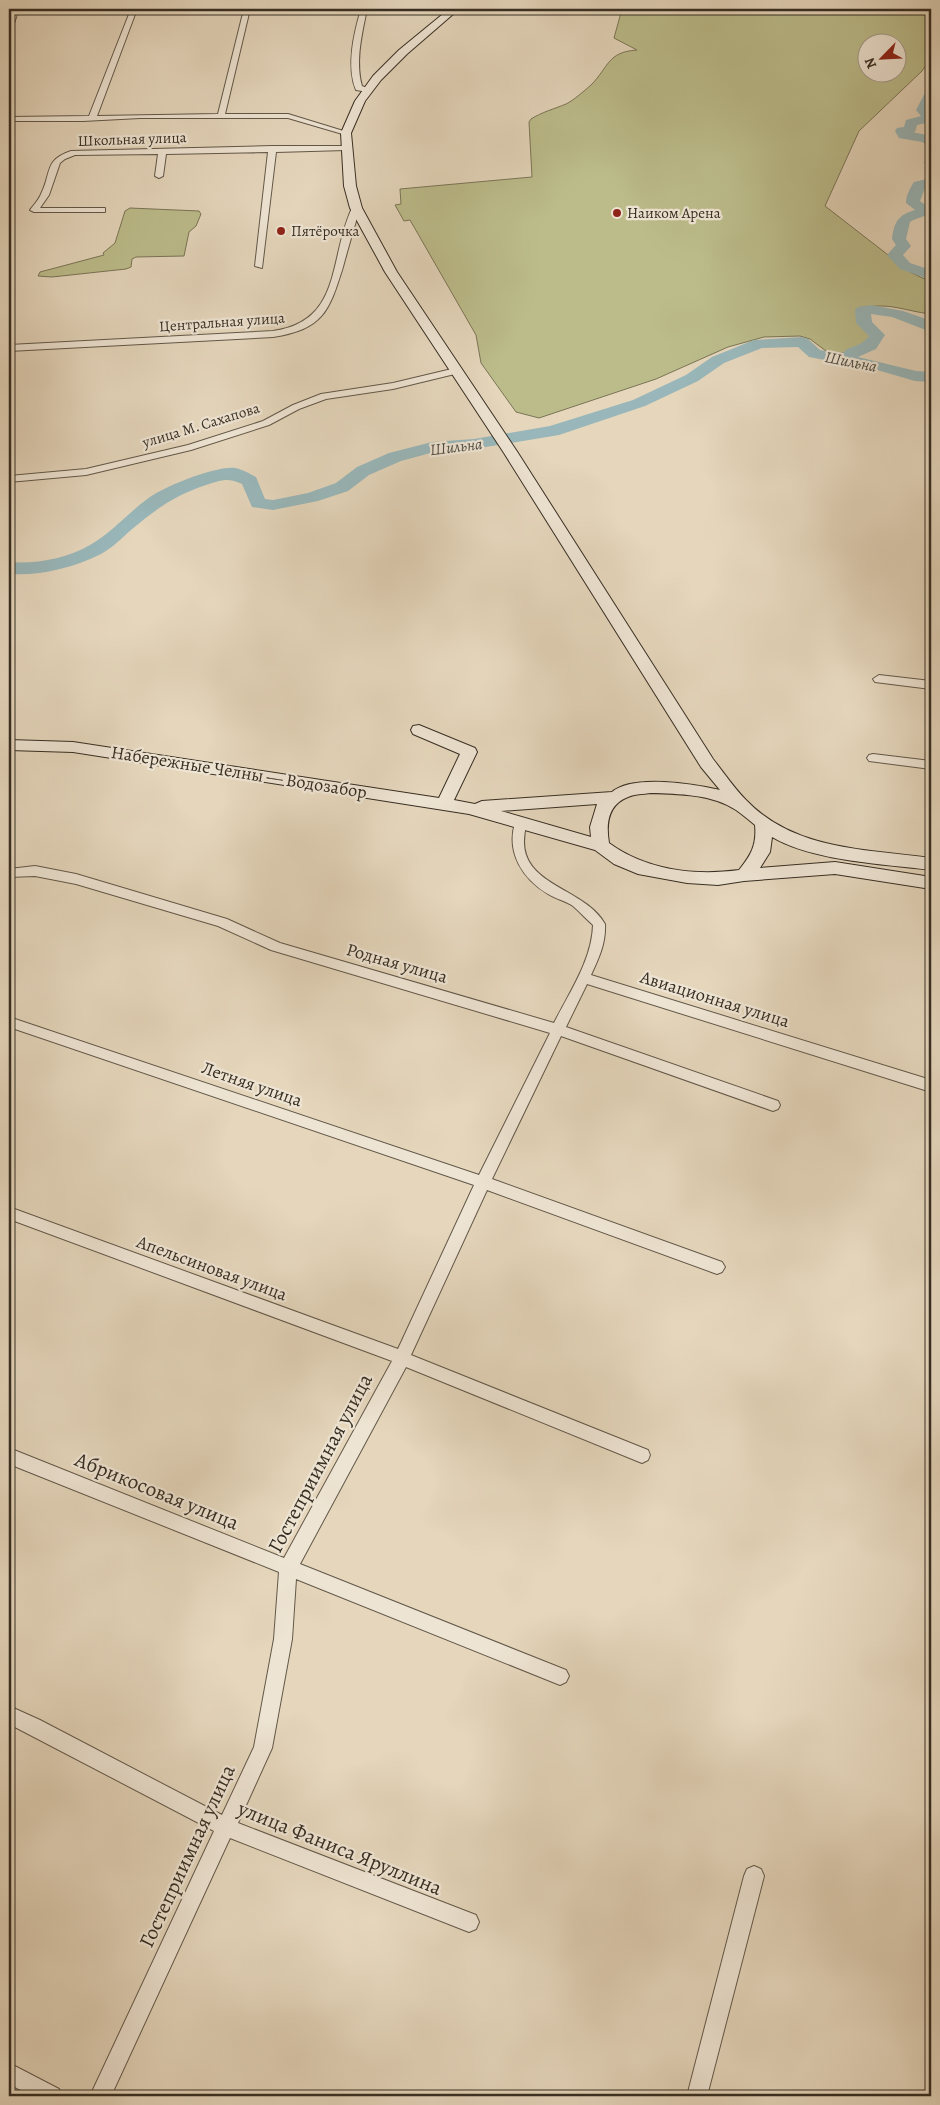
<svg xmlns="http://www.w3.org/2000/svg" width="940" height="2105" font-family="Alegreya,serif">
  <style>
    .green { fill: #bcbc8b; stroke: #7a7557; fill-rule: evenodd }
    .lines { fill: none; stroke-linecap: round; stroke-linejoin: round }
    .river { fill: #99b7ba; fill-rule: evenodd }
    .street-casing { stroke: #625849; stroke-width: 2 }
    .secondary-casing { stroke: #372e23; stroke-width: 2 }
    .street { fill: #eee4d3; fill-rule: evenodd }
    .secondary { fill: #eee4d3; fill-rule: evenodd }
    .poi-dot { fill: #8f2418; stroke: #eee4d3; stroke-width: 2 }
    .labels { text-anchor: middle; stroke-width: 4.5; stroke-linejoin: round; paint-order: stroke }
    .far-street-label { font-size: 15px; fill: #372e23; stroke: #eee4d3 }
    .far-poi-label { font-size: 15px; fill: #372e23; stroke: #eee4d3; text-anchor: start }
    .far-water-label { font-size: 16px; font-style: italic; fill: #4b4941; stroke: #eee4d3 }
    .street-label { font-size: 18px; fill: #372e23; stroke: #eee4d3 }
    .near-street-label { font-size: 21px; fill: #372e23; stroke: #eee4d3 }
  </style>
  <rect width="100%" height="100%" fill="#e5d6bc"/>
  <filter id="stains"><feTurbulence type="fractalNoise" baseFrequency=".004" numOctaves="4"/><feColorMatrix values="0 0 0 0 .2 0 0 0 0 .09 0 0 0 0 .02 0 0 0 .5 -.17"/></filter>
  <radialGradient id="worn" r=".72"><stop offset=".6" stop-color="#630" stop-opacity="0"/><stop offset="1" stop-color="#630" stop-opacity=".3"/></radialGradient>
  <g class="green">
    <path d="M622 9H931V58L922 71 859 131 825 206 910 272 931 282V314C904 311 891 302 861 308L859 322 867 330 872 340 869 348 854 354 826 351 810 339 800 336 764 337 728 347 656 379 539 418 516 412 481 363 476 335 410 220 404 221 395 205 401 204 400 189 532 177 529 122 531 119C542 112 554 109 566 104 574 100 584 91 591 85 609 67 607 52 637 50L614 38ZM868 42H898V72H868Z"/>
    <polygon points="130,208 199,211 201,214 196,226 189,232 184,256 136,257 132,259 131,267 126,269 52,277 38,276 40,272 104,255 103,253 115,243 125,211"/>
  </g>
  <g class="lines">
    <g class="river">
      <polygon points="931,90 931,122 917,125 915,132 912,132 931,136 931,147 922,142 899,138 895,131 897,128 904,127 906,120 921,116 916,110 926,91"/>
      <polygon points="931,158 931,168 926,167 924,162"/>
      <path d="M931 178V186L925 188 920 201 930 208C928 218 917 217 910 222L906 239 911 246 903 255 910 263 931 270V280L900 269 887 255 896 245 892 239C894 222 898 215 915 210L906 203C906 196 910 188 914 182Z"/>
      <path d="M871 305 903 311 929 320 931 321V332L892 317 871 314 872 322 885 335 876 349 858 357 916 371 931 372V382L915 381 877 370 809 357 798 347 762 348 724 363 698 381 645 406 559 435 474 449 438 451 401 461 369 475 348 491 318 501 273 510 252 507 242 484C228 477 221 480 206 485 175 495 156 509 131 530 122 538 112 548 101 554 73 568 40 576 9 574V562C36 564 66 559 90 545 110 534 127 514 146 500 162 487 215 466 235 468 242 469 250 474 256 477L265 499 273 500 308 493 336 483 357 467 389 453 432 442 474 439 550 426 633 400 686 375 712 357 754 340 802 337 808 339 820 350 842 354C848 345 861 348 869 336L856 323 855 310 858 307Z"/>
    </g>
    <g class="street-casing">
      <g id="street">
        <polygon points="13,9 19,9 13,26 9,28 9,18"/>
        <polygon points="131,9 137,9 97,116 218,114 244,9 250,9 225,114 288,114 350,133 346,135 288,118 140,118 83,121 9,121 9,117 89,116"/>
        <path d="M361 9H367C362 34 355 61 362 86L372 90 368 92 356 90C346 66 354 33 361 9Z"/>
        <path d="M272 146H346L350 148 346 150 276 152 262 268 255 266 268 152 166 154 163 176 159 178 155 176 158 154 75 155 65 159 60 163 49 195 40 208H105V212H34L30 210C34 205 39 199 41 194 52 172 44 160 71 151Z"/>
        <path d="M353 206 360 208C354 228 348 248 343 267 329 312 323 329 273 337L9 351V345L273 331C344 321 328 256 353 206Z"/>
        <polygon points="456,368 461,371 459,373 393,389 326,399 299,409 269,425 191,450 86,475 9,482 9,476 86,469 188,445 263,421 293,405 321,394 393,383"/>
        <polygon points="879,675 931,681 931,689 875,682 873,679"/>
        <polygon points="873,754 931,761 931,769 869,761 867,758 869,755"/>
        <path d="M521 819 527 823C508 886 583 884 605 924 606 943 599 958 591 975L931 1080V1092L587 984 566 1027 778 1101 780 1105 778 1109 773 1111 561 1036 492 1179 722 1262 725 1267 722 1272 717 1274 487 1190 411 1355 648 1450 650 1455 648 1460 642 1463 406 1367 300 1564 566 1670 569 1676 566 1682 560 1685 296 1579 292 1639 272 1748 238 1823 476 1915 479 1922 476 1929 469 1932 230 1838 111 2096H90L214 1831 9 1724V1706L40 1720 222 1815 254 1747 274 1639 279 1572 9 1464V1448L284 1558 392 1361 9 1219V1207L398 1349 474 1185 9 1027V1017L479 1175 550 1033 271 950 218 926 76 884 35 876 9 877V869L35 866 76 874 227 919 280 943 554 1023C569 993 592 960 593 925 586 919 580 912 573 906 566 901 556 899 548 894 523 879 506 853 515 823Z"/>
        <polygon points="754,1866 761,1869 764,1876 707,2096 687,2096 744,1876 747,1869"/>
        <polygon points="9,2063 59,2089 62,2096 32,2096 9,2084"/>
      </g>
    </g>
    <g class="secondary-casing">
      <path id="secondary" d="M449 9H459L407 54 381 80 365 101 351 133 356 186 362 208 397 272 518 453 713 759C724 773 734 788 746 800 795 851 867 849 931 858V870C884 864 812 861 772 837L770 852 760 868 835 862 931 877V889L835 874 744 881 718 885 687 883 638 874 614 864 595 850 469 814 73 752 9 750V740L73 742 439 798 460 754 413 734 411 730 413 726 419 725 475 748 477 752 454 800 475 804 482 801 612 792C633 774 694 784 720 790L701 767 504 453 385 272 350 208 344 186 341 133 355 101 373 76 399 50ZM651 793C679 794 712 794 736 810 743 815 749 820 755 825 757 845 751 855 739 870 694 876 646 870 609 843 606 825 607 805 628 797 634 794 644 794 651 793ZM597 804 590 827 591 837 501 811Z"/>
    </g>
    <use href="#street" class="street"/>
    <use href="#secondary" class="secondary"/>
  </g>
  <g class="poi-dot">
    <circle cx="617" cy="213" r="5"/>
    <circle cx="281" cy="231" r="5"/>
  </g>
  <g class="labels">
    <g class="far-street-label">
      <text transform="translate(132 139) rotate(-2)" y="5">Школьная улица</text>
      <text transform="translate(222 322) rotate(-4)" y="5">Центральная улица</text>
      <text transform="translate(201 425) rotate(-17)" y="5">улица М. Сахапова</text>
    </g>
    <g class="far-poi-label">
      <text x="627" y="218">Наиком Арена</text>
      <text x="291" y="236">Пятёрочка</text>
    </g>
    <g class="far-water-label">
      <text transform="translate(851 361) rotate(11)" y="6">Шильна</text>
      <text transform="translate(456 446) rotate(-7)" y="6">Шильна</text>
    </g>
    <g class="street-label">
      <text transform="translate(239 772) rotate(9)" y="6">Набережные Челны — Водозабор</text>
      <text transform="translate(397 963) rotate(16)" y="6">Родная улица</text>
      <text transform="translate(715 999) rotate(17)" y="6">Авиационная улица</text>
      <text transform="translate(252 1084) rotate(19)" y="6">Летняя улица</text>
      <text transform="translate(212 1268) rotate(20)" y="6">Апельсиновая улица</text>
    </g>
    <g class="near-street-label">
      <text transform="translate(320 1463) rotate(-62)" y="7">Гостеприимная улица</text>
      <text transform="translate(157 1491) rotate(22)" y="7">Абрикосовая улица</text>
      <text transform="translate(340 1848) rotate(22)" y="7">улица Фаниса Яруллина</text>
      <text transform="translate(187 1856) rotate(-65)" y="7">Гостеприимная улица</text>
    </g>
  </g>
  <rect width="940" height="2105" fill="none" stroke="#e5d6bc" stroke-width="30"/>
  <rect x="10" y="10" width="920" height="2085" fill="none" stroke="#372e23" stroke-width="2.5"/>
  <rect x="15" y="15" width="910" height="2075" fill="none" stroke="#372e23"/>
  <g transform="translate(882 58) rotate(246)"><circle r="24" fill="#eee4d3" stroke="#a59b8d"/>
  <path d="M0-4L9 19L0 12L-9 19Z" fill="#8f2418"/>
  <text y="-8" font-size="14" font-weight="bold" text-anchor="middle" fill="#372e23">N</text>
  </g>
  <rect width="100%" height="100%" filter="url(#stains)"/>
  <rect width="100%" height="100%" fill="url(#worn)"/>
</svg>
